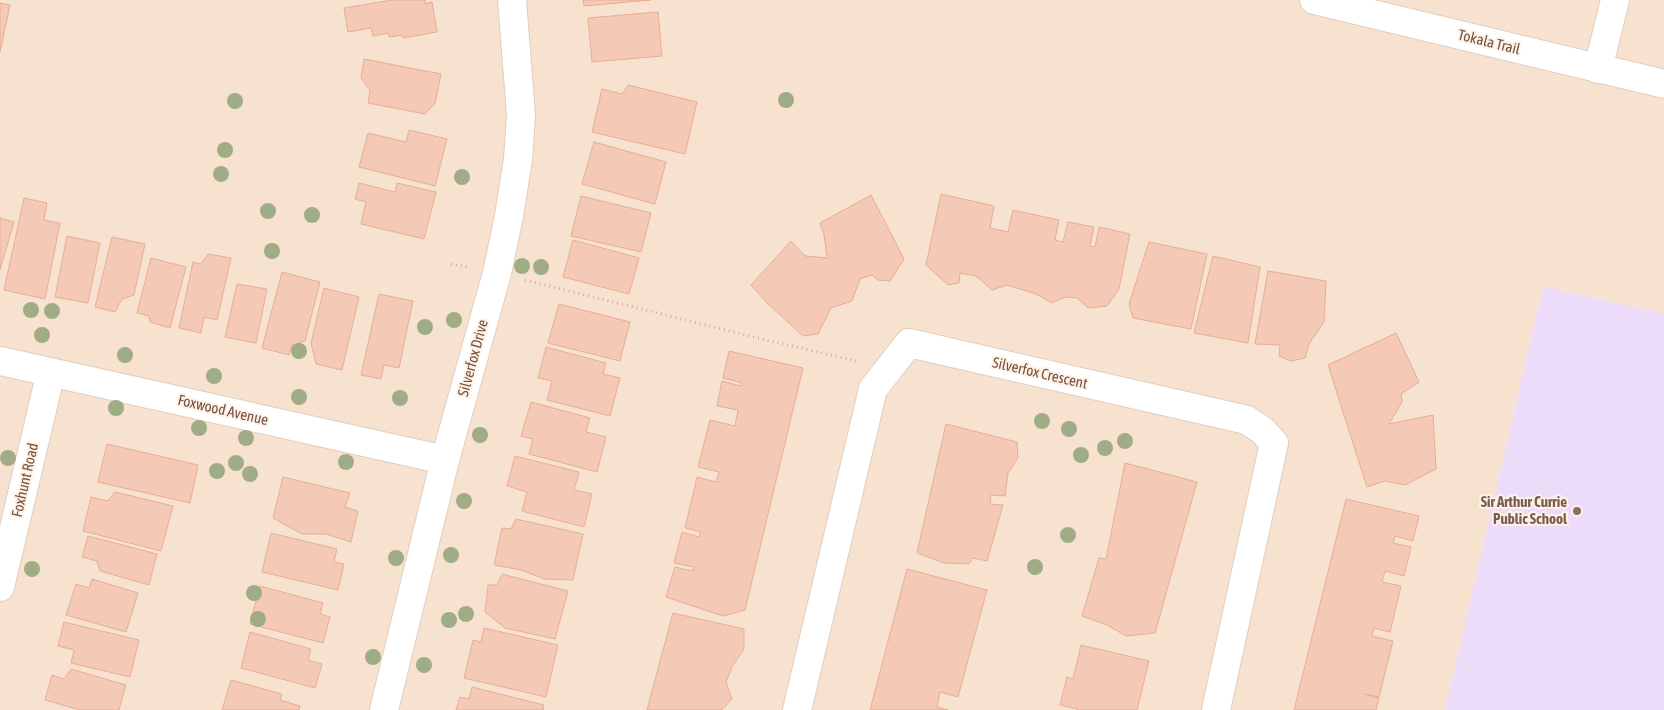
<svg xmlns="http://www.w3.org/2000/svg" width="1664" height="710" font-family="'Asap Condensed',sans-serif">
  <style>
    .residential { fill: #f7e2d0 }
    .education { fill: #ecdcf9 }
    .building { fill: #f4c9b6; stroke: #e7ad95 }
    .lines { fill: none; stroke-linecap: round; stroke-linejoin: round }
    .minor-casing { stroke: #e3ccbe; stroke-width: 30 }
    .tertiary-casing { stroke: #e3ccbe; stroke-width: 30 }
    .path { stroke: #d8ac99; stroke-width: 3; stroke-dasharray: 1 4; stroke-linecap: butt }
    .minor { stroke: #fff; stroke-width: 28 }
    .tertiary { stroke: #fff; stroke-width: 28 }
    .tree { fill: #9fac85 }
    .education-dot { fill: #8d6e63; stroke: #fff3e6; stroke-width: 2 }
    .labels { text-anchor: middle; stroke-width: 4; stroke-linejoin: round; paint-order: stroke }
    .street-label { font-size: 15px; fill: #745246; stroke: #fff3e6 }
    .education-label { font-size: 15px; font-weight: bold; fill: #785e54; stroke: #fff3e6; text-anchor: end }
  </style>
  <rect width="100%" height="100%" fill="#fdefdf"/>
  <polygon class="residential" points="0,0 1664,0 1664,313 1543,287 1445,710 0,710"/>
  <polygon class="education" points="1543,287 1664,313 1664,710 1445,710"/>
  <g class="building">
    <polygon points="392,0 425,0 425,4 432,2 437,32 403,38 402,35 389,37 389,33 373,36 371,28 348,32 344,8"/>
    <polygon points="583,0 651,0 584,6"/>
    <polygon points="0,3 10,5 0,52"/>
    <polygon points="658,12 662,56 592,62 588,18"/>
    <polygon points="364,59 441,74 435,103 425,114 368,103 370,90 361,78"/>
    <polygon points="628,85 697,102 685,154 592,132 602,89 622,94"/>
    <polygon points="409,130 447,139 435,186 359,167 368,133 406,142"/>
    <polygon points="594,142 666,162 655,204 582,184"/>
    <polygon points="359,183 395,192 397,183 436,192 424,239 361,224 366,202 355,199"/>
    <polygon points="941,194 994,206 990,228 1008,232 1013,210 1059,220 1055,240 1063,242 1068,222 1094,227 1090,246 1095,247 1099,227 1130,234 1119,289 1107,306 1088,308 1077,298 1065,297 1052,303 1036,294 1007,285 992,290 976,276 960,273 959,283 948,285 926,265"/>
    <polygon points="871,195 904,259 890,281 878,280 872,275 860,279 852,301 831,308 818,334 803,336 766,302 751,285 791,241 805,256 827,258 824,234 820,223"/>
    <polygon points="581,196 651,213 641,252 571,236"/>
    <polygon points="24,198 47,203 44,220 60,223 45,299 4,290"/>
    <polygon points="0,218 14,222 0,270"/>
    <polygon points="67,236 100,243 88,303 55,297"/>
    <polygon points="112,237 145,244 134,295 122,299 115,312 95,307"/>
    <polygon points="573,240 639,258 629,294 563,277"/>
    <polygon points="1149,242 1207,254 1191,329 1133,318 1129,304"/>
    <polygon points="208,254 231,258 217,320 204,317 201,333 179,328 193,262 201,264"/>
    <polygon points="1213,256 1260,267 1248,343 1194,333"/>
    <polygon points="151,258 186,267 170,328 150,322 149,316 137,313"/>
    <polygon points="1268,271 1326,281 1324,322 1309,344 1305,358 1291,361 1279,356 1280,345 1255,344"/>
    <polygon points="282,272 320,282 305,341 292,345 289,355 262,348"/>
    <polygon points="237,284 267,289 256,343 225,337"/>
    <polygon points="324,288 359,297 342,370 316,364 311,343"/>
    <polygon points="379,294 413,301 399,368 384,365 381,379 361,375"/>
    <polygon points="559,304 630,322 620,361 548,343"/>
    <polygon points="1396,333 1419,382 1401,394 1402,402 1389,424 1433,415 1436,469 1405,485 1385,481 1367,487 1328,365"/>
    <polygon points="546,347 606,363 603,374 620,378 610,416 547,400 552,381 538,378"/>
    <polygon points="729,351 803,368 745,610 723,616 666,597 675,567 692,571 694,567 674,563 682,532 699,537 701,532 685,528 697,477 716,482 719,472 698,467 710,420 735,426 738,410 717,406 722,381 741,386 742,383 723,378"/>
    <polygon points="531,402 590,418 586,432 606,437 597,472 529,454 533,439 521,436"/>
    <polygon points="946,424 1017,442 1018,458 1008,473 1005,496 991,495 990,504 1003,505 987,561 973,558 969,564 944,563 917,553"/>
    <polygon points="107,444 198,465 190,503 98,482"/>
    <polygon points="515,456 579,472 574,490 592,494 584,527 522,511 527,492 507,486"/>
    <polygon points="1125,463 1197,482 1155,633 1126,636 1107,625 1082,616 1099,558 1106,559"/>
    <polygon points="283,477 350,493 345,507 358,511 351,542 326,534 302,534 273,518"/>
    <polygon points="115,492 173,506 161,551 83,531 91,497 108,501"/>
    <polygon points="1346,499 1419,516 1413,541 1395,536 1393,543 1411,547 1404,576 1385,571 1382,582 1401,586 1390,632 1374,628 1372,636 1393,641 1379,697 1364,694 1379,698 1376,710 1294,710"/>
    <polygon points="516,519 583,534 573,580 545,579 521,570 494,565 502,528 511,529"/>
    <polygon points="271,533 337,549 334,562 344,564 338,590 262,572"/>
    <polygon points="88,536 157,554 149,585 100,571 97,561 82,557"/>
    <polygon points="907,569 987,590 958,697 940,692 937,707 948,710 870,710"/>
    <polygon points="502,574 568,591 555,639 505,628 485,612 488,585 497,585"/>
    <polygon points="92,579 138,593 126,632 66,615 76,584 89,588"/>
    <polygon points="260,586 323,603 320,614 330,617 323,643 250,624"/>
    <polygon points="673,613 744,629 744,649 732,667 726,682 732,699 722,710 647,710"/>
    <polygon points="64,622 139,640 130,677 71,663 74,650 58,646"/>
    <polygon points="484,628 558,645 546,697 464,678 473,640 481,642"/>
    <polygon points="250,632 311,649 308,660 322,664 315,688 241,668"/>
    <polygon points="1081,645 1149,661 1137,710 1077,710 1077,709 1060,705 1067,677 1073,679"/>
    <polygon points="71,669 126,685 119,710 80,710 45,700 52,675 64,679"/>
    <polygon points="231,680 282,694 280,700 300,706 299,710 222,710"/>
    <polygon points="472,687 544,705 543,710 456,710 460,697 469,699"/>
  </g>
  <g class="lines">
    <g class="minor-casing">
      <g id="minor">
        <polyline points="1598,69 1615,0"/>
        <polyline points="0,361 445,460"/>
        <polyline points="0,587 51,372"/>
        <polyline points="384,710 445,460 497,273 509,216 518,159 521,115 512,0"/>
        <polyline points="797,710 873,389 909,343 1247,420 1263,431 1274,443 1216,710"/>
      </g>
    </g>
    <g class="tertiary-casing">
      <polyline id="tertiary" points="1314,0 1664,84"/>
    </g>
    <g class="path">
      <polyline points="451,264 468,267"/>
      <polyline points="525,280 766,340 856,361"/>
    </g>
    <use href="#minor" class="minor"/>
    <use href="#tertiary" class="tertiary"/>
  </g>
  <g class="tree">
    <circle cx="786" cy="100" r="8"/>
    <circle cx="235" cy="101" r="8"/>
    <circle cx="225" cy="150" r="8"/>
    <circle cx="221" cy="174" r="8"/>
    <circle cx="462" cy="177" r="8"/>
    <circle cx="268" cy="211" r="8"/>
    <circle cx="312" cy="215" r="8"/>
    <circle cx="272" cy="251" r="8"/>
    <circle cx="522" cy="266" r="8"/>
    <circle cx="541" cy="267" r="8"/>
    <circle cx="31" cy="310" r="8"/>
    <circle cx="52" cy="311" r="8"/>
    <circle cx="454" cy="320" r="8"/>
    <circle cx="425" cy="327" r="8"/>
    <circle cx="42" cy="335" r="8"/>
    <circle cx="299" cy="351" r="8"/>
    <circle cx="125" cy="355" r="8"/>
    <circle cx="214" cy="376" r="8"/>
    <circle cx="299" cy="397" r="8"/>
    <circle cx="400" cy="398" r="8"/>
    <circle cx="116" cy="408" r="8"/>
    <circle cx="1042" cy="421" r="8"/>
    <circle cx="199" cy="428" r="8"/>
    <circle cx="1069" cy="429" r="8"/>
    <circle cx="480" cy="435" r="8"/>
    <circle cx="246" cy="438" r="8"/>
    <circle cx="1125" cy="441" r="8"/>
    <circle cx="1105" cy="448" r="8"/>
    <circle cx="1081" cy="455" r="8"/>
    <circle cx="8" cy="458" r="8"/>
    <circle cx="346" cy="462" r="8"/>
    <circle cx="236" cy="463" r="8"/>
    <circle cx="217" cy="471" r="8"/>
    <circle cx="250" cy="474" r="8"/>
    <circle cx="464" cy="501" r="8"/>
    <circle cx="1068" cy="535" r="8"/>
    <circle cx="451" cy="555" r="8"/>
    <circle cx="396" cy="558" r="8"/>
    <circle cx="1035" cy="567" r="8"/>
    <circle cx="32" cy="569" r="8"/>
    <circle cx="254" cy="593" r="8"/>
    <circle cx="466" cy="614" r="8"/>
    <circle cx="258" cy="619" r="8"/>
    <circle cx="449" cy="620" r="8"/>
    <circle cx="373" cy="657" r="8"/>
    <circle cx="424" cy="665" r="8"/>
  </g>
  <circle class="education-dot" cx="1577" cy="511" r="5"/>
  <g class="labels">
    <g class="street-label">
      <text transform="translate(1489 42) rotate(14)" y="5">Tokala Trail</text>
      <text transform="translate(473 358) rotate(-75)" y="5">Silverfox Drive</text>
      <text transform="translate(1040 373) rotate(13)" y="5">Silverfox Crescent</text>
      <text transform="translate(223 410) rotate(13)" y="5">Foxwood Avenue</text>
      <text transform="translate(25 480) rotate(-77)" y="5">Foxhunt Road</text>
    </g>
    <g class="education-label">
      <text x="1567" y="507">Sir Arthur Currie<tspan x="1567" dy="17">Public School</tspan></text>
    </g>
  </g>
</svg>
